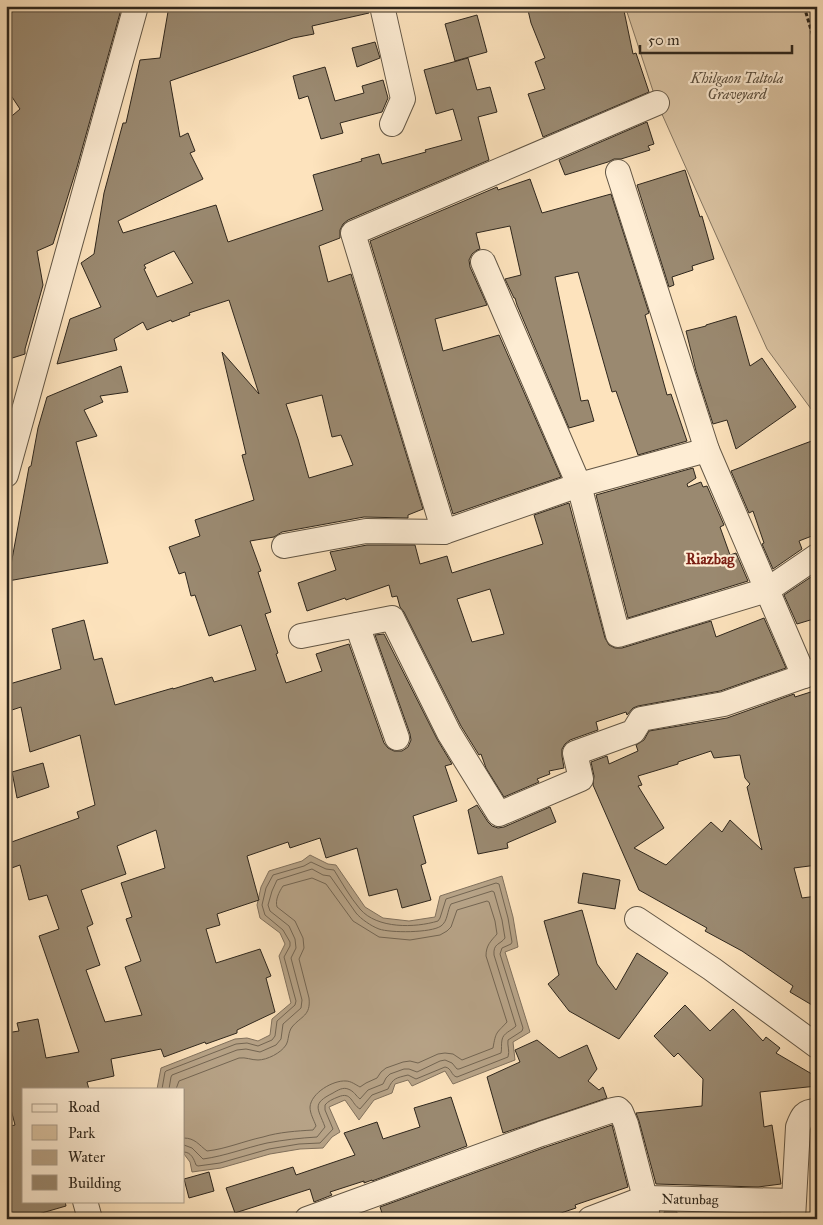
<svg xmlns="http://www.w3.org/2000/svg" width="823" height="1225" font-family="'IM FELL Great Primer',serif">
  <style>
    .green { fill: #dac3a2; stroke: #847560 }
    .water { fill: #b7a387; stroke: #81715d }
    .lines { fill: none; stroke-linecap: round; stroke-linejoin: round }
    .shore { stroke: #736552; stroke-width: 1 }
    .building { fill: #9a8970; stroke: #2f271d; fill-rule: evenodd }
    .minor-casing { stroke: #625645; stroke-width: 26 }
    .path { stroke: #2f271d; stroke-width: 3; stroke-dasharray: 4 2.5; stroke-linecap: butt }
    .minor { stroke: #feedd4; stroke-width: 24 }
    .labels { text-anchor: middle; stroke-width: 4.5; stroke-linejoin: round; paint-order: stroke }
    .park-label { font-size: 14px; font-style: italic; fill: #5a4e3e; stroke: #feedd4 }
    .street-label { font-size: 14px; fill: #2f271d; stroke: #feedd4 }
    .neighbourhood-label { font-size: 15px; font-weight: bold; fill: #7a1f14; stroke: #feedd4 }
  </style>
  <rect width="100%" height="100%" fill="#fde3bd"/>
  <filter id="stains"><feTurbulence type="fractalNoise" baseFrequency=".004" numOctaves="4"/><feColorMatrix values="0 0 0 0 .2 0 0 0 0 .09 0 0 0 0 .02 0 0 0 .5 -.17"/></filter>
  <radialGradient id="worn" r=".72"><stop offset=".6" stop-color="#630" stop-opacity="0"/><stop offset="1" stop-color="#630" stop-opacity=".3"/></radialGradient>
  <polygon class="green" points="625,6 817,6 817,417 767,349 657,103"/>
  <polygon class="water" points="310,855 328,864 336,865 365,907 383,918 409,921 435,917 440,896 502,876 513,917 518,947 505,952 530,1032 513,1042 515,1060 453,1084 445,1071 412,1086 408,1080 395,1084 392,1093 374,1100 359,1120 345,1100 329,1107 340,1132 332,1137 323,1148 300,1149 270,1154 221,1168 192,1172 190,1162 184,1154 184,1089 157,1089 161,1068 235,1039 247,1038 258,1041 270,1035 272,1019 291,1003 279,956 285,944 280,933 260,918 257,905 261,887 269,871 302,861"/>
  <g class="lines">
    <g class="shore">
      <path d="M162 1089 165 1072 166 1071 236 1044 247 1043 258 1046 272 1040 275 1036 277 1021 295 1005 296 1001 284 957 290 946V942L283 930 265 915 262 905 266 888 273 875 304 866 311 862 326 869 334 870C342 883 350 897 360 909 377 929 415 928 438 921L440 918 446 899 496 883 499 884 508 918 512 942 511 944 502 948 500 954 523 1028 522 1031 508 1040C507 1045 510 1051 508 1057L457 1077C451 1076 452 1068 445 1067L416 1079 408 1075C396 1078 393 1078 388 1089L372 1095 360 1109C351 1104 352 1091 338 1097 333 1099 328 1101 325 1105V1110L333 1129 320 1143 299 1144 269 1149 220 1163 198 1166 196 1165C194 1159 191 1152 184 1152"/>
      <path d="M169 1089 171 1077 172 1075 237 1050 246 1049 260 1052 276 1045 281 1039 283 1024 301 1008 302 1000 291 958 296 948 295 939 289 926 270 911 268 905 272 891 277 880 312 869 323 875 330 876 356 913C361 919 371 926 379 929 390 933 431 933 441 926 448 921 447 911 451 904L492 891 494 892 502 920 505 938C500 945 493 943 494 955L516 1026C511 1031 503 1033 502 1040 501 1044 502 1049 501 1053L459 1069H457L452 1063 445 1060 440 1061 417 1072 409 1069H404L390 1074 386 1078 383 1084 368 1090 360 1099C356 1096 354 1091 348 1089 343 1087 338 1090 333 1093 311 1104 318 1108 325 1127L317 1137C300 1138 283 1140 267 1143 245 1148 225 1156 203 1159L192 1148 184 1145"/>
      <path d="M176 1089 179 1081 239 1058C246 1057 251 1060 258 1060 267 1060 281 1053 286 1045 289 1040 288 1032 292 1027 301 1016 311 1016 309 998L299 959 304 948 303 938 295 921 277 907C275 900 279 892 283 886L312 878 326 884 353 921 379 937 410 940 440 935 447 931 451 927 457 910 487 901 489 902 495 921 497 934C491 941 486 945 486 956L507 1022C496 1034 496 1031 493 1048L462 1060 453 1054 445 1053 438 1054 418 1063 410 1061 403 1062 386 1068 381 1072 377 1078 366 1083 360 1087C356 1085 351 1081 346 1081 333 1080 311 1093 310 1107 310 1114 314 1120 316 1126L313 1130C297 1131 279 1132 263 1137 244 1141 226 1149 207 1151 199 1145 195 1138 184 1138"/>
    </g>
  </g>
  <g class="building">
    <polygon points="6,6 122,6 77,167 53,244 37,251 43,285 25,349 25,354 6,360 6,121 20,109 6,88"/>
    <path d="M169 6H368L369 13 312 26 314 34 293 38 170 81 180 137 188 133 195 151 190 153 203 179 118 221 123 233 216 205 228 242 323 210 313 175 362 161 361 159 379 154 382 164 426 152 425 150 462 140 453 109 436 114 424 70 468 58 477 90 490 87 497 112 478 117 489 160 348 220 343 224 340 230V238L319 246 328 282 351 274 423 509 408 515V518L364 517 282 532 274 537 250 541 261 571 258 572 271 612 265 614 278 653 276 654 286 683 322 671 316 654 349 644 384 743 388 748 394 751H402L408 747 411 740 410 734 375 635 384 634 437 739 452 764 445 766 457 801 413 816 426 863 421 865 431 900 402 908 397 889 369 896 357 848 326 858 320 838 290 848 288 842 247 856 259 900 217 914 220 925 206 929 216 963 260 949 271 976 266 978 275 1012 237 1030V1033L206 1044 205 1042 164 1057 161 1049 111 1059 114 1076 87 1082 89 1089H24V1201H65L66 1206 21 1219H6V1127L15 1125 6 1090V1033L19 1031 17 1023 38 1019 46 1058 79 1052 39 936 59 929 47 895 29 900 20 865 6 870V844L79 818 77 812 95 805 80 735 30 752 21 707 6 712V685L61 669 52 629 84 620 94 660 102 658 115 705 173 688V689L212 677 214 682 256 670 241 625 209 636 195 595 191 596 185 572 179 574 169 547 200 536 195 520 254 500 242 455 246 454 222 352 259 394 229 300 189 313 190 315 172 322 171 320 147 330 143 322 114 339 117 350 57 364 70 319 101 307 81 263 94 254 104 193 123 123H126L140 60 160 58ZM174 251 193 283 157 297 144 269 146 268 144 265ZM322 395 332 437 341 435 353 465 309 478 298 439 286 404ZM156 830 165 868 121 883 132 917 126 919 141 961 125 967 142 1015 105 1022 86 970 100 965 87 927 93 924 81 890 126 874 117 846Z"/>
    <polygon points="527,6 623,6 633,54 636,53 649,92 543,137 528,94 545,89 535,62 545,58 531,23"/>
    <polygon points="477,15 487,52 455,61 445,24"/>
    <polygon points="375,42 380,58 357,67 352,48"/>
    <polygon points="325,67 335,101 364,93 362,86 383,80 388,98 382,112 340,123 343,133 321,139 308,96 299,99 293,76"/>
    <polygon points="647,122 654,144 648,146 650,150 621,159 614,159 608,162 565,175 559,160"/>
    <polygon points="685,170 700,217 702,216 714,259 692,266 693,270 672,277 674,285 669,287 637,185"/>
    <polygon points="530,179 542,213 611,194 649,313 645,315 667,395 671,394 687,441 638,455 616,391 612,392 578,272 555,277 581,401 588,400 594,421 569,428 517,305 515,298 514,298 505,279 521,275 510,226 476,233 480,249 477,250 472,254 469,260 470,267 487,305 435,319 443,351 499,335 561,477 453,514 370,241 497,187 498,190"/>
    <polygon points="736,316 750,366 762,358 796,407 736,449 727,420 713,424 696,371 686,331 706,326 706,325"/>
    <polygon points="121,366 128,392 100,396 103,402 84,410 97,436 76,442 108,563 8,581 29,467 31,466 38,428 47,397"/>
    <polygon points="817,439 817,534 799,541 802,549 773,569 762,544 764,543 753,511 749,513 731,471"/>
    <polygon points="693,468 696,478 687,484 688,487 701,482 703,487 707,486 724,525 720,527 730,555 736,553 748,581 628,618 596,495"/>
    <path d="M569 503 605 638 609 645 615 648H622L711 621 716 637 764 618 786 668 720 691 638 706 633 708 627 715 626 712 596 722 598 730 570 740 565 744 562 749V756L564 768 549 771 550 774 537 779 539 782 504 797 486 768 481 754 479 755 461 726 404 612 400 607 397 596 392 597 389 585 346 600 345 598 307 611 298 583 336 570 330 552 367 545H415L420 564 447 556 452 573 543 544 534 515ZM490 589 504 634 472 642 457 599Z"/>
    <polygon points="817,573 817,618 797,624 784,595"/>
    <path d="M817 690V865L794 868 802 898 817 896V1008L790 992 793 986 742 951 705 931 707 928 639 890 593 785 594 776 591 762 607 756 609 764 638 751 636 745 644 740 649 731 727 718 794 694 795 697ZM711 751 714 758 740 755 745 778 750 784 747 787 762 850 730 820 722 832 711 822 666 865 634 848 664 828 638 786 642 785 638 776 678 764V762Z"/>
    <polygon points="43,763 49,787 17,798 12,772"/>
    <polygon points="477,805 488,822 492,826 498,828 504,827 550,807 556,822 507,843 508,848 478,854 468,810"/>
    <polygon points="583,873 620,880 615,909 578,903"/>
    <polygon points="582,910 597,964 616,990 637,953 668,973 619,1039 569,1011 548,984 559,975 544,921"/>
    <polygon points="685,1005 710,1031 733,1009 763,1041 766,1037 780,1048 776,1053 817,1077 817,1086 760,1092 764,1127 772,1125 781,1184 758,1187 656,1184 639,1121 636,1113 702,1106 703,1079 678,1053 674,1057 654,1036"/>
    <polygon points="537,1040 559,1058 587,1045 597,1069 588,1081 599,1090 603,1087 607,1098 503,1133 487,1077 520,1062 515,1050"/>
    <polygon points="451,1097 467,1146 372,1181 372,1180 364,1183 364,1181 330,1192 332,1195 314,1202 310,1189 235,1213 226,1188 293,1167 296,1175 355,1155 344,1133 377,1122 383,1139 420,1127 414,1108"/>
    <polygon points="612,1125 628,1187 575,1205 576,1208 555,1215 557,1219 384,1219 380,1207 546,1147"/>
    <polygon points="209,1172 214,1191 189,1198 184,1179"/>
    <polygon points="664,1212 677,1212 677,1219 666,1219"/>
  </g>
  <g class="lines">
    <g class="minor-casing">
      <g id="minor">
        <polyline points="382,6 403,99 392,124"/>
        <polyline points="618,172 707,450 804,676"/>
        <polyline points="483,262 579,485 618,635 767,590 817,556"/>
        <polyline points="6,475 136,6"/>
        <polyline points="444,532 353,233 657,103"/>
        <polyline points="284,546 366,531 444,532 579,485 707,450"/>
        <polyline points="357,625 397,738"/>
        <polyline points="301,636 392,618 449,733 499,814 581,779 575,753 633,732 641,719 724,704 804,676 817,670"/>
        <polyline points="637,919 712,969 817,1046"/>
        <polyline points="85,1201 90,1219"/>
        <polyline points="307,1219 541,1134 613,1110 618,1109 621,1112 626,1124 645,1198 648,1219"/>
        <polyline points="590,1219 645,1198 793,1201"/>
        <path d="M793 1219 798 1127C802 1116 804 1111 817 1111"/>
      </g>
    </g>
    <polyline class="path" points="804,6 817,50"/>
    <use href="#minor" class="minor"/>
  </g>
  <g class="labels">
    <g class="park-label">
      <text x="737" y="83">Khilgaon Taltola<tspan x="737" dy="16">Graveyard</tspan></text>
    </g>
    <g class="street-label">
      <text transform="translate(690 1199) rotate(1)" y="5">Natunbag</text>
    </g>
    <g class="neighbourhood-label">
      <text x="710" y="564">Riazbag</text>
    </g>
  </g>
  <rect width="823" height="1225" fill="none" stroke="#fde3bd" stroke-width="25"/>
  <rect x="8" y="8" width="808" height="1210" fill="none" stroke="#2f271d" stroke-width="2.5"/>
  <rect x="12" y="12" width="798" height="1200" fill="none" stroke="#2f271d"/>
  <rect x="22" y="1088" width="162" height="115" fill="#feedd4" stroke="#ab9e8b"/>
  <rect x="32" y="1104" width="25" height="8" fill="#feedd4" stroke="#ab9e8b"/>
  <text x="68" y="1112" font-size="15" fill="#2f271d">Road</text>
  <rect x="32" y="1125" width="25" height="15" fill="#dac3a2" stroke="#ab9e8b"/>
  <text x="68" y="1138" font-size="15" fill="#2f271d">Park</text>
  <rect x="32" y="1150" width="25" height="15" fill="#b7a387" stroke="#ab9e8b"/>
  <text x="68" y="1162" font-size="15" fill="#2f271d">Water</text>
  <rect x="32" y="1175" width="25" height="15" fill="#9a8970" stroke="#ab9e8b"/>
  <text x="68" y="1188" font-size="15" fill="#2f271d">Building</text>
  <path d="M640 45v8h152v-8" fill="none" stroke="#2f271d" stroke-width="2.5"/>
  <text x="648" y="45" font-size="15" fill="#2f271d" stroke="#feedd4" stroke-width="4" paint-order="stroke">50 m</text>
  <rect width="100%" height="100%" filter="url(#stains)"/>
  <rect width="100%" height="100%" fill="url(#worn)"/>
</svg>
